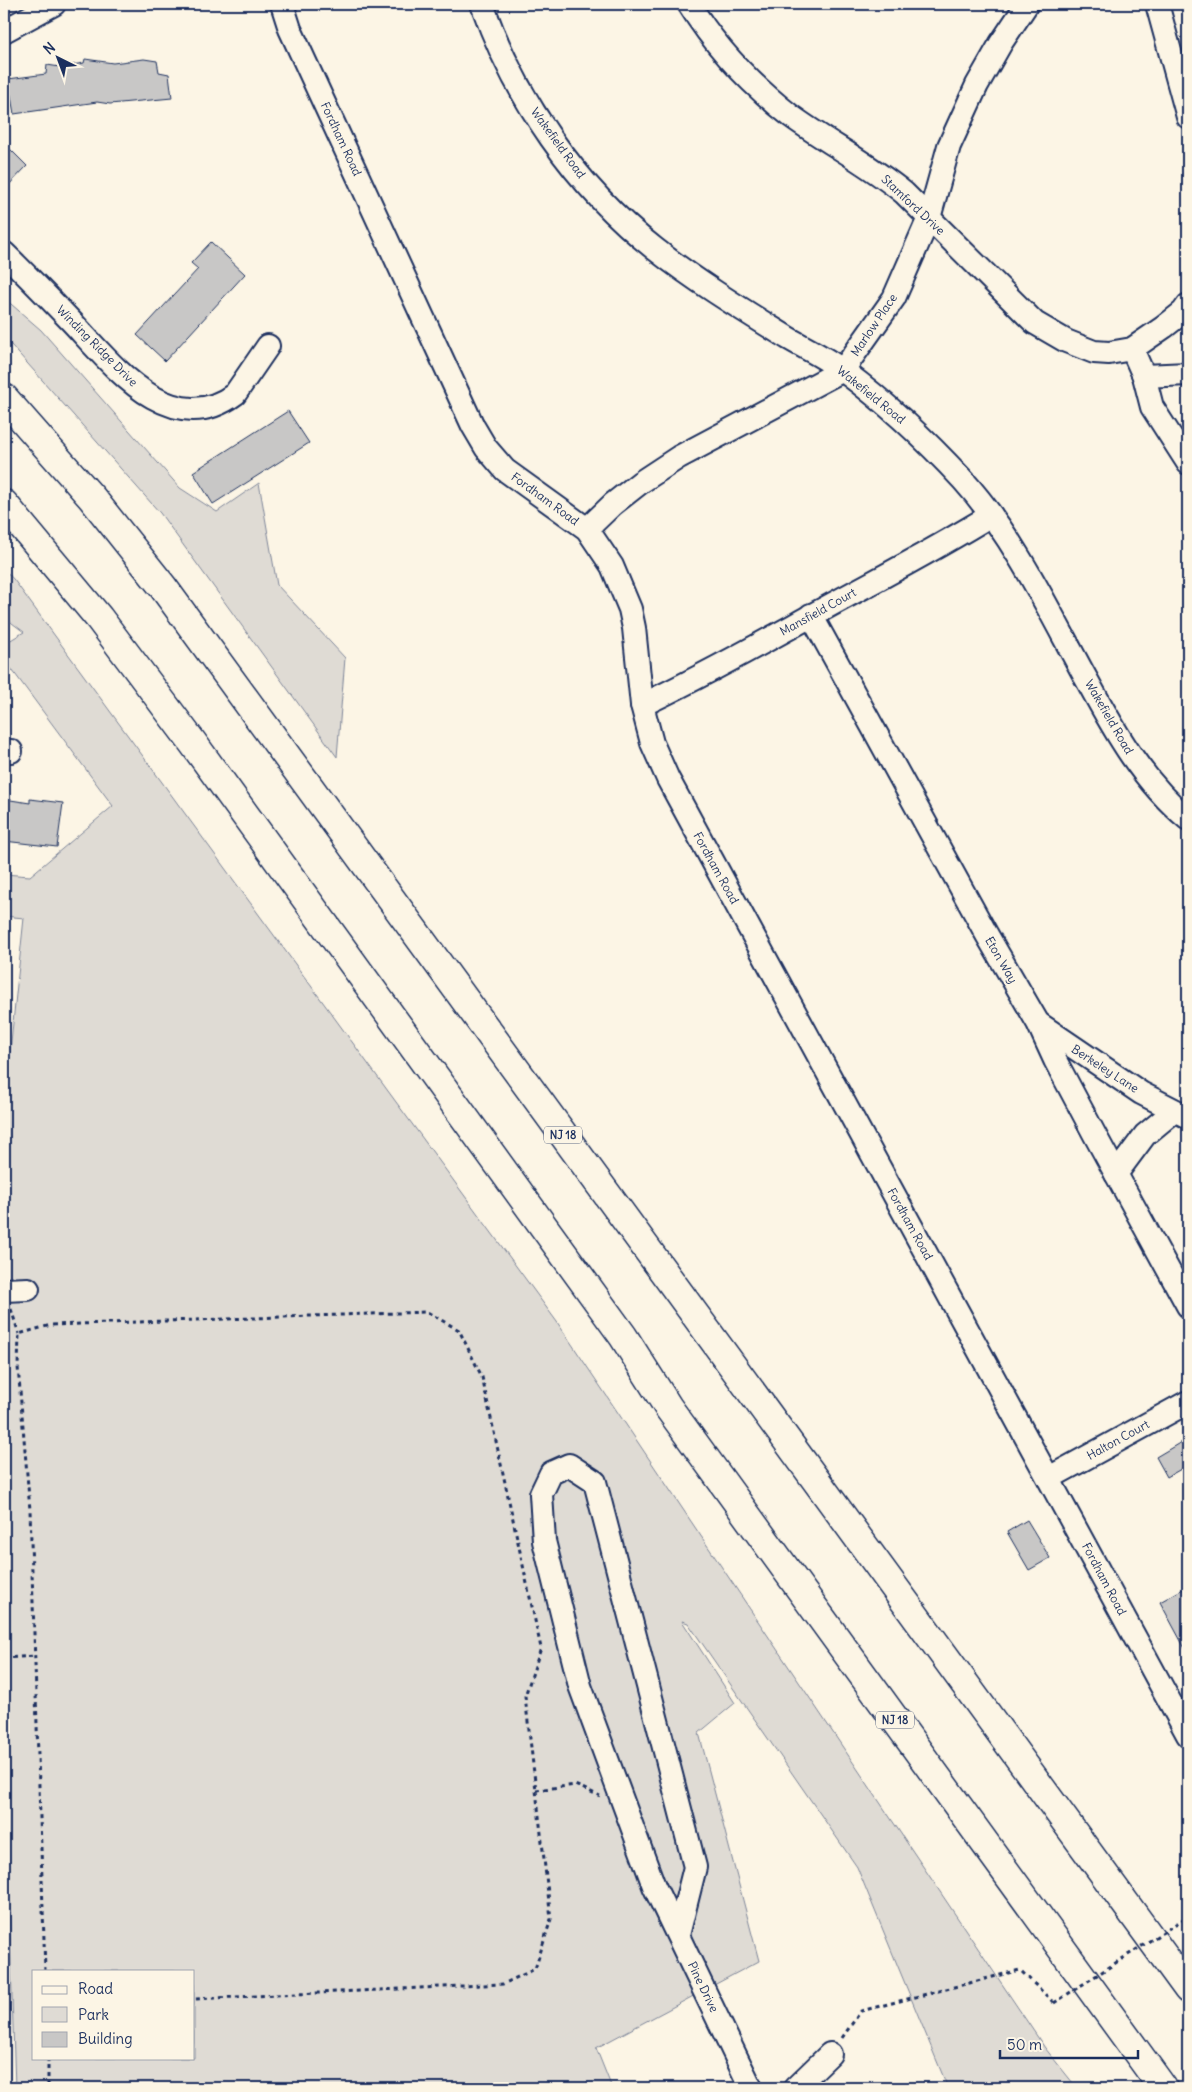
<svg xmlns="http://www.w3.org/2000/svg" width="1192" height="2092" font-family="Delius,sans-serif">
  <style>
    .green { fill: #dfdbd4; stroke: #7d8599; fill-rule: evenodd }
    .building { fill: #c8c7c6; stroke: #1b2f5e }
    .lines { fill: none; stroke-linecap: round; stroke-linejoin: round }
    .minor-casing { stroke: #1b2f5e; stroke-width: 26 }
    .highway-casing { stroke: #1b2f5e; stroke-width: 31 }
    .path { stroke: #1b2f5e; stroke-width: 3; stroke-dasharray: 4 4; stroke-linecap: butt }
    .minor { stroke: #fcf5e5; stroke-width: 22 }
    .highway { stroke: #fcf5e5; stroke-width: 28 }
    .path-bridge { stroke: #1b2f5e; stroke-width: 3; stroke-dasharray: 4 4; stroke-linecap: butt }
    .labels { text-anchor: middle; stroke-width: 4; stroke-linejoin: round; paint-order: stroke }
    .shield { fill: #fcf5e5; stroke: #5e6a86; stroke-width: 1 }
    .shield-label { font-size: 11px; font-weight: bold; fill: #1b2f5e }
    .street-label { font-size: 12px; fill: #1b2f5e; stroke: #fcf5e5 }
  </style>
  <rect width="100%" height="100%" fill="#fcf5e5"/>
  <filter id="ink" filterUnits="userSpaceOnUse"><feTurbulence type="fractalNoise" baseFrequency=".02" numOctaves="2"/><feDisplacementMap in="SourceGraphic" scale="10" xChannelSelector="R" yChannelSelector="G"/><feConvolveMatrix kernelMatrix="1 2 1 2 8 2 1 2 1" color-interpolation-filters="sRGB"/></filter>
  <g filter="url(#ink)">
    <g class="green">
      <polygon points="4,298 41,330 180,488 217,512 259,483 277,585 345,658 337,757 160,513 4,337"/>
      <path d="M4 569 14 580 557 1322 1045 2048 1077 2088H948L857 1867 688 1623 682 1621 735 1703 699 1733 759 1961 596 2048 612 2088H15L4 1744V1082L9 1061 24 918 4 916V874L30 876 113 806 4 659V644L24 632 4 617ZM34 1971H194V2058H34Z"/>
    </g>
    <g class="building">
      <polygon points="85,59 113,63 144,59 157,61 159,72 169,74 172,98 110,104 97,102 14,114 8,79 46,74 47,65 60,67 84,63"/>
      <polygon points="4,143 27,166 4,190"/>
      <polygon points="211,242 245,274 165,361 137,335 198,269 191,263"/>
      <polygon points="288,411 309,443 213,504 193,472"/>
      <polygon points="4,799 30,803 30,799 63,803 57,847 4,841"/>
      <polygon points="1188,1438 1188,1465 1167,1477 1156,1457"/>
      <polygon points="1027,1520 1050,1558 1029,1570 1007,1532"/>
      <polygon points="1183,1589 1188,1600 1188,1654 1160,1602"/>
    </g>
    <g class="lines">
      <g class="minor-casing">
        <g id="minor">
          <polyline points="282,4 290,29 473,426 486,448 505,470 587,529 612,566 630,609 634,628 642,705 652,743 668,779 1188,1735"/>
          <path d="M482 4C515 98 576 187 655 249 697 282 743 310 788 338 807 349 828 359 845 372 888 404 927 441 963 480 1016 539 1050 613 1088 682 1115 732 1143 782 1188 819"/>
          <path d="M689 4C716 48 750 84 791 116 828 143 869 164 904 193L1035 323 1066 341 1094 352 1109 353 1132 349 1164 327 1183 312 1188 305"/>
          <polyline points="1157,4 1188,117"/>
          <polyline points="4,31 54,4"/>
          <path d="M4 253C27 275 49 298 71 321 111 363 170 442 235 394L268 346"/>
          <polyline points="1132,349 1144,376 1152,407 1188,463"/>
          <polyline points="1144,376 1188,374"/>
          <polyline points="587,529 613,504 641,482 679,457 843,370 894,298 929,218 949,146 977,85 1001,43 1027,4"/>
          <polyline points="811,615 987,935 1038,1023 1055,1060 1097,1139 1188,1306"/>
          <path d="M642 705C702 677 760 644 818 612 876 580 935 550 991 515"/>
          <polyline points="4,751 11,751"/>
          <polyline points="1041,1025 1141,1093 1188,1117"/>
          <polyline points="1116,1174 1145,1135 1174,1111"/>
          <polyline points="4,1290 28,1289"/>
          <polyline points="1049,1478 1188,1402"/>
          <polyline points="678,1935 695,1867 595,1482 569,1465 551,1473 541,1494 544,1541 580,1686 654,1886 751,2088"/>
          <polyline points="795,2088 830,2054"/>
        </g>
      </g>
      <g class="highway-casing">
        <g id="highway">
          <polyline points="4,398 92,498 163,587 1188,1989"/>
          <polyline points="4,504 99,618 193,743 623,1336 668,1407 1163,2088"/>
        </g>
      </g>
      <g class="path">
        <polyline points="11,1309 19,1334"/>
        <polyline points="4,1658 34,1656"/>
        <polyline points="536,1790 575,1785 600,1796"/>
        <polyline points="45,1971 30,1510 18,1367 19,1334 51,1325 427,1312 459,1330 482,1377 541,1648 525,1696 551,1919 535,1969 503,1984 194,1999"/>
        <polyline points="842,2038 861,2011 1020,1970 1054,2003"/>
        <polyline points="48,2058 48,2088"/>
      </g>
      <use href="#minor" class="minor"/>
      <use href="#highway" class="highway"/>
      <polyline class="path-bridge" points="1054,2003 1188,1916"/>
    </g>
  </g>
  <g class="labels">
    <g class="shield">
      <rect x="544" y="1126.5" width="38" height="17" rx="4"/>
      <rect x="876" y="1711.5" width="38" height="17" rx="4"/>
    </g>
    <g class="shield-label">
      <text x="563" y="1139">NJ 18</text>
      <text x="895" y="1724">NJ 18</text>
    </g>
    <g class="street-label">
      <text transform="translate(341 139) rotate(65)" y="4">Fordham Road</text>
      <text transform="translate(558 143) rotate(54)" y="4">Wakefield Road</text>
      <text transform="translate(913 205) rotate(43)" y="4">Stamford Drive</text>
      <text transform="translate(874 325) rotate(-56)" y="4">Marlow Place</text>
      <text transform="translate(97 346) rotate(45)" y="4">Winding Ridge Drive</text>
      <text transform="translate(871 395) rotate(39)" y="4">Wakefield Road</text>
      <text transform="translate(545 499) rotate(36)" y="4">Fordham Road</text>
      <text transform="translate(818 612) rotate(-29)" y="4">Mansfield Court</text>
      <text transform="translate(1109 717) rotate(60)" y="4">Wakefield Road</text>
      <text transform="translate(716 868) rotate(61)" y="4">Fordham Road</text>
      <text transform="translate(1001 960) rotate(60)" y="4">Eton Way</text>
      <text transform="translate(1105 1069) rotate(33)" y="4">Berkeley Lane</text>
      <text transform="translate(910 1224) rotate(61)" y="4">Fordham Road</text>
      <text transform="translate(1118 1440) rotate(-29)" y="4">Halton Court</text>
      <text transform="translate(1104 1579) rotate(62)" y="4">Fordham Road</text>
      <text transform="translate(703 1987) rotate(64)" y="4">Pine Drive</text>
    </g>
  </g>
  <rect width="1192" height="2092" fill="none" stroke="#fcf5e5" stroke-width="20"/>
  <rect x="10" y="10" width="1172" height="2072" fill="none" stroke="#1b2f5e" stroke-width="2" filter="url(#ink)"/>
  <rect x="32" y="1970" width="162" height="90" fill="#fcf5e5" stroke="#a2a6af"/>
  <rect x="42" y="1986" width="25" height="8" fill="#fcf5e5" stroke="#a2a6af"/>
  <text x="78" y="1994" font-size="15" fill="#1b2f5e">Road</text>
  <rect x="42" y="2007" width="25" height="15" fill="#dfdbd4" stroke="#a2a6af"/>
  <text x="78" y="2020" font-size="15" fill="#1b2f5e">Park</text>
  <rect x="42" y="2032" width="25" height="15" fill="#c8c7c6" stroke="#a2a6af"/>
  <text x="78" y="2044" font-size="15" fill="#1b2f5e">Building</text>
  <g transform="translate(58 58) rotate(318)" stroke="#fcf5e5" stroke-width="4" paint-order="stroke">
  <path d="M0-4L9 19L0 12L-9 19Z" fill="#1b2f5e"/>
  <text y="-8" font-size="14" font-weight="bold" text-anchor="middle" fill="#1b2f5e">N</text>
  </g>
  <path d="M1000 2050v8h138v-8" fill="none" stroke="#1b2f5e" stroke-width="2.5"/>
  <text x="1007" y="2050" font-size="15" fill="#1b2f5e" stroke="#fcf5e5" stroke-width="4" paint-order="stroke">50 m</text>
</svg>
